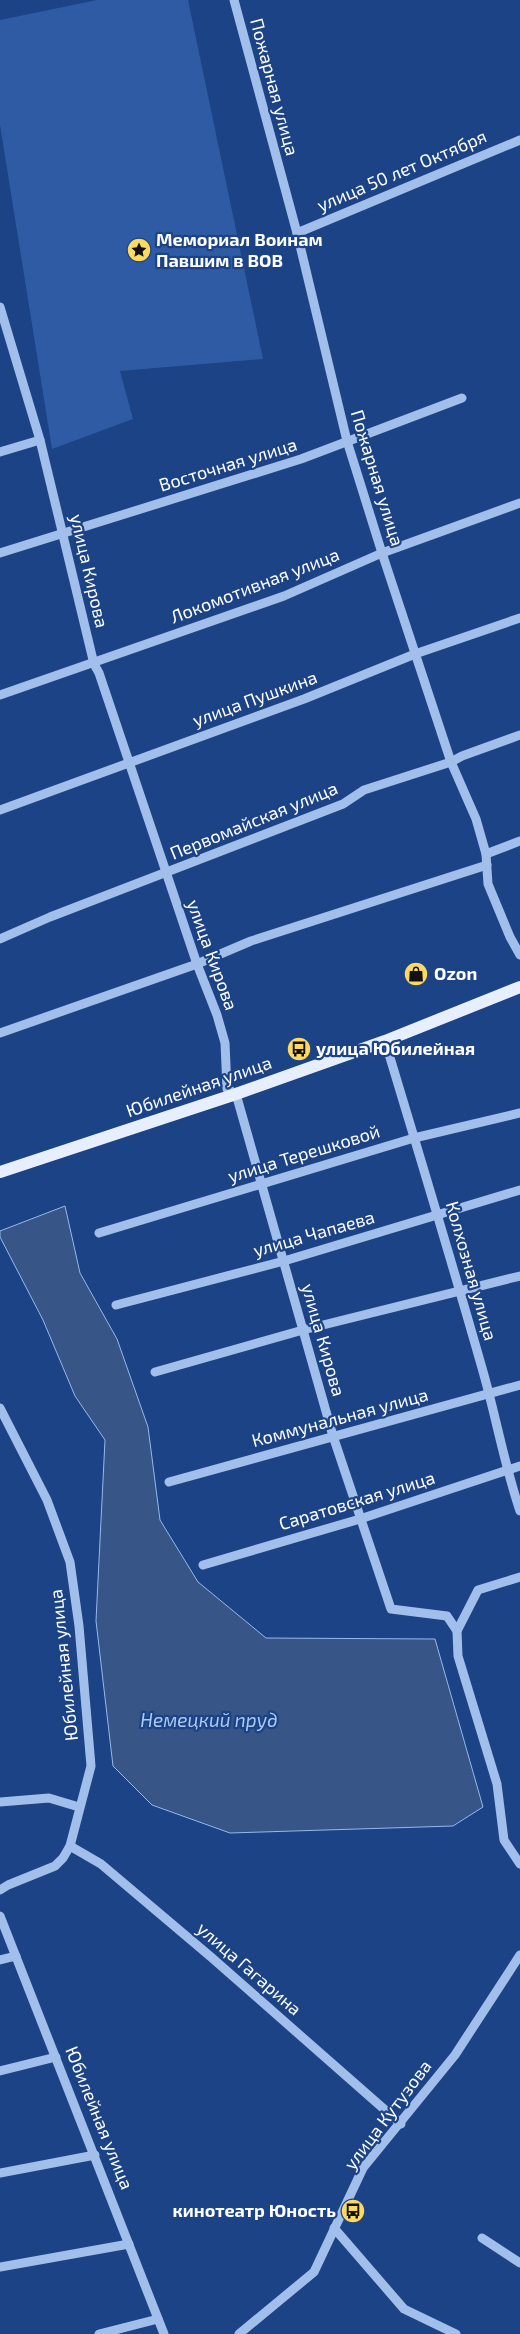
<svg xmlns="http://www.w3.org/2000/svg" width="520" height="2334" font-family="'Exo 2',sans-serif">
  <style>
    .green { fill: #2e5ba4 }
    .water { fill: #375586; stroke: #95b9ee }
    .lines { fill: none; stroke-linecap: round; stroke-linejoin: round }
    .minor { stroke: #a2bfec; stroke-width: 9 }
    .major { stroke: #e7efff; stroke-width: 12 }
    .labels { text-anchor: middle; stroke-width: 4.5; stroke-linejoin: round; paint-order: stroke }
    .street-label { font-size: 18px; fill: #fff; stroke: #1b4386 }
    .poi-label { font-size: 18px; font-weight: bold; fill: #fff; stroke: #1b4386; text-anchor: start }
    .water-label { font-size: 19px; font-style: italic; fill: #aec9f3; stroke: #1b4386 }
  </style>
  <rect width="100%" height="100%" fill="#1b4386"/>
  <polygon class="green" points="97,0 188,0 263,359 120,371 133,419 52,449 0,125 0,20"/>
  <polygon class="water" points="65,1206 80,1273 117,1339 148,1427 160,1520 198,1582 266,1638 435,1639 483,1807 453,1826 230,1833 152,1805 113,1766 96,1621 105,1440 75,1396 43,1320 0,1237 0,1231"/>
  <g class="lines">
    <g class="minor">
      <polyline points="234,0 297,233 347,441 382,553 451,762 476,819 486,854 488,884 510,937 520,955"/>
      <polyline points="297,233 520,140"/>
      <polyline points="0,307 40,440 94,664 99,673 197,964 217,1015 225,1043 227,1089 236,1094 333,1436 391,1609 447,1616 457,1631 458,1656 497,1784 504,1840 520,1864"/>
      <polyline points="0,452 40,440"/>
      <polyline points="0,553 301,459 462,398"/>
      <polyline points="0,695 284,596 382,553 520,503"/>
      <polyline points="0,810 304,699 415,654 520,618"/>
      <polyline points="486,854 520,841"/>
      <polyline points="0,939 50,917 343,804 364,790 451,762 462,756 520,735"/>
      <polyline points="0,1033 197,964 251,941 487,865"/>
      <path d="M385 1041C418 1150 451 1259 482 1368 496 1416 504 1464 520 1511"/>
      <polyline points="99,1233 414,1138 520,1113"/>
      <polyline points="116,1305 284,1261 520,1190"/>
      <polyline points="155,1372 303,1330 520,1276"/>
      <polyline points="0,1408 47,1500 70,1562 79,1626 91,1766 70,1846 63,1858 55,1866 8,1885 0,1890"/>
      <polyline points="169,1482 520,1385"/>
      <polyline points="203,1565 360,1519 520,1466"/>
      <polyline points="457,1631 478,1590 520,1577"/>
      <polyline points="0,1802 49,1798 79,1807"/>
      <polyline points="70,1846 101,1864 211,1957 401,2124"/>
      <polyline points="0,1916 164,2334"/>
      <polyline points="0,1960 16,1956"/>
      <polyline points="0,2071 56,2057"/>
      <polyline points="0,2173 95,2155"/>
      <polyline points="334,2228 404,2309 456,2334"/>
      <polyline points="482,2238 520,2263"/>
      <polyline points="0,2267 129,2244"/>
      <polyline points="99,2334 158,2319"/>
      <polyline points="239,2334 314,2272 363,2168 455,2055 520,1955"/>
    </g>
    <polyline class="major" points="0,1172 236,1094 385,1041 520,987"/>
  </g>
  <defs>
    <g id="sight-disc" transform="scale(1.25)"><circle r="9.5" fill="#fdda5f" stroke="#1b4386"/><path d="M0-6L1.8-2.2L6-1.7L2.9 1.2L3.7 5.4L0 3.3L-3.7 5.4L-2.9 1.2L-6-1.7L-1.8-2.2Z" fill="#111"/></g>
    <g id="shop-disc" transform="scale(1.25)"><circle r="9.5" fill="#fdda5f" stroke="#1b4386"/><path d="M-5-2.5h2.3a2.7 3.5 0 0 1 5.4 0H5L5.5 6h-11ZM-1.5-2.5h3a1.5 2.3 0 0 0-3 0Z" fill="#111"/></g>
    <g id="bus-disc" transform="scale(1.25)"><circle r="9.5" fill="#fdda5f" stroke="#1b4386"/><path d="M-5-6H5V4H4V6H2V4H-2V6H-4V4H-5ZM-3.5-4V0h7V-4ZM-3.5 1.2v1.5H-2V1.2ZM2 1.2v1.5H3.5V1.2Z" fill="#111"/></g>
  </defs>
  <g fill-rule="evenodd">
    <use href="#sight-disc" x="139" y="250"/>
    <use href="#shop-disc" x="416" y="974"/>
    <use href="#bus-disc" x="299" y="1049"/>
    <use href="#bus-disc" x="353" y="2211"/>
  </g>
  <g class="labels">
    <g class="street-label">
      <text transform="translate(274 87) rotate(75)" y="6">Пожарная улица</text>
      <text transform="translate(402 171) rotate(-23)" y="6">улица 50 лет Октября</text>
      <text transform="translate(228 465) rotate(-17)" y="6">Восточная улица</text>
      <text transform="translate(377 478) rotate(73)" y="6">Пожарная улица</text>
      <text transform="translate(89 571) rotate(77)" y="6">улица Кирова</text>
      <text transform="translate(255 586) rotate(-21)" y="6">Локомотивная улица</text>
      <text transform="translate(255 699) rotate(-20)" y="6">улица Пушкина</text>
      <text transform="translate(254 821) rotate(-22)" y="6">Первомайская улица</text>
      <text transform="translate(212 955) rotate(70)" y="6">улица Кирова</text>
      <text transform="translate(199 1087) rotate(-19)" y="6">Юбилейная улица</text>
      <text transform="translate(304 1154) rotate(-17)" y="6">улица Терешковой</text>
      <text transform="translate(314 1234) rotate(-16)" y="6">улица Чапаева</text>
      <text transform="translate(471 1271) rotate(74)" y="6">Колхозная улица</text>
      <text transform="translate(323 1340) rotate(74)" y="6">улица Кирова</text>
      <text transform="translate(340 1418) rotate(-15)" y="6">Коммунальная улица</text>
      <text transform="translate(357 1501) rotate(-17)" y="6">Саратовская улица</text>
      <text transform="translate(64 1665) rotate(-96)" y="6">Юбилейная улица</text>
      <text transform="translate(249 1969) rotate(41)" y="6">улица Гагарина</text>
      <text transform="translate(388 2115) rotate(-53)" y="6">улица Кутузова</text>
      <text transform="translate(99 2118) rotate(68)" y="6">Юбилейная улица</text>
    </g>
    <g class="poi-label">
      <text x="156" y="246">Мемориал Воинам<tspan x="156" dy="21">Павшим в ВОВ</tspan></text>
      <text x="434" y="980">Ozon</text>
      <text x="316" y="1055">улица Юбилейная</text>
      <text x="336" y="2217" text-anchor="end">кинотеатр Юность</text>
    </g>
    <g class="water-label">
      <text x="209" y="1727">Немецкий пруд</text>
    </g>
  </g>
</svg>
